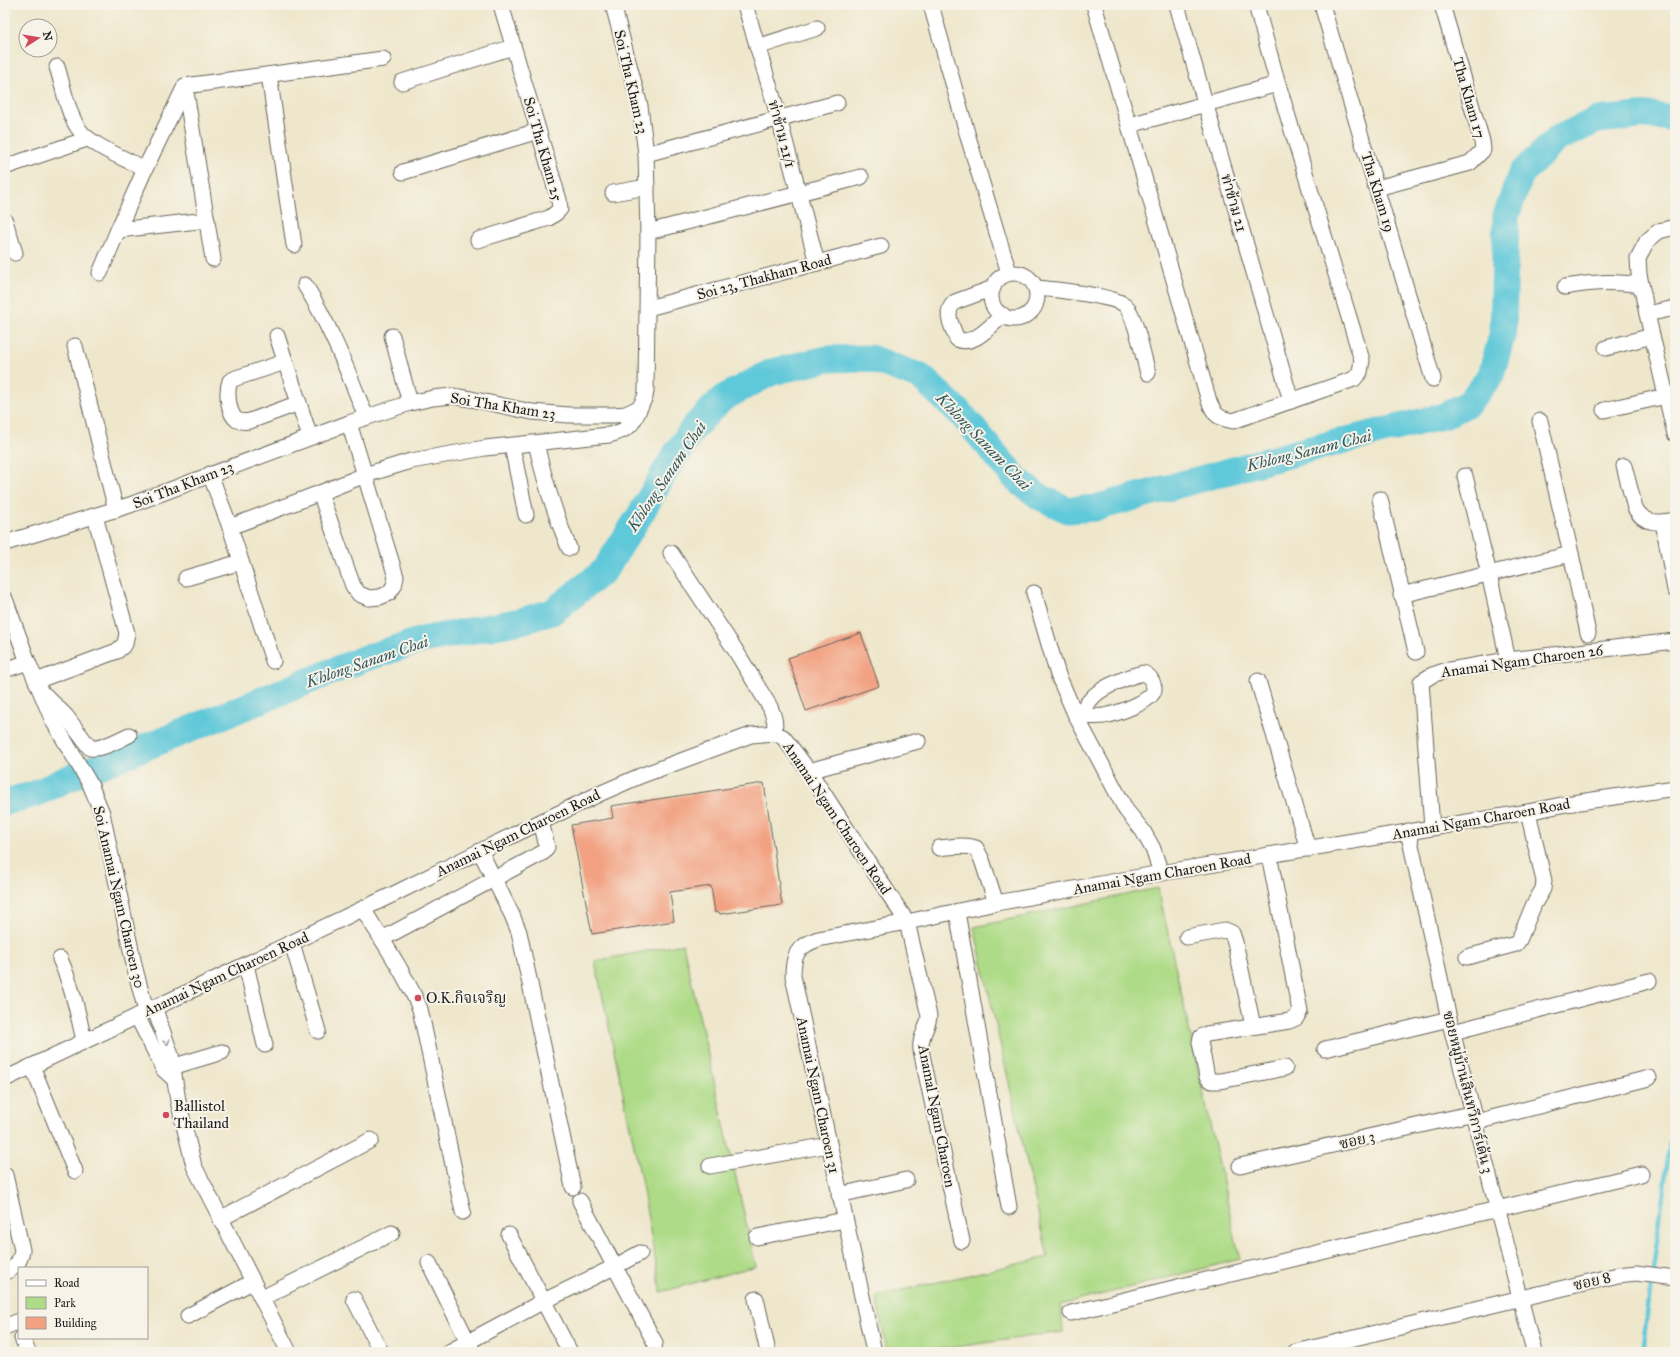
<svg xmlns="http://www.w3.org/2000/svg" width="1680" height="1357" font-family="'IM FELL Great Primer','Noto Serif Thai',serif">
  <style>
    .green { fill: #aedb87; stroke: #657c52 }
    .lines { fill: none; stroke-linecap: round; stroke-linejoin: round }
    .stream { stroke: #5ec8d9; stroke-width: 4.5 }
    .river { stroke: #5ec8d9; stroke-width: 27 }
    .building { fill: #f2a282 }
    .minor-casing { stroke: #66635a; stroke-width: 17 }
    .minor { stroke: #fff; stroke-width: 15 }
    .oneway { stroke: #999 }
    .poi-dot { fill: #d1495b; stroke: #f7f3e8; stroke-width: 1.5 }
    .labels { text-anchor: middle; stroke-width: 4; stroke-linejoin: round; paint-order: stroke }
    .street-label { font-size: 15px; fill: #1c1c1c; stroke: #f7f3e8 }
    .poi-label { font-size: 15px; fill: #1c1c1c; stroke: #f7f3e8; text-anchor: start }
    .water-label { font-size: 16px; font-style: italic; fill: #33585e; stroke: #f7f3e8 }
  </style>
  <rect width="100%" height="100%" fill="#f7f3e8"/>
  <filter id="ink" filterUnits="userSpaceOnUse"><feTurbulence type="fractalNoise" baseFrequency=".025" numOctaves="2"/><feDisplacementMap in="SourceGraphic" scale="8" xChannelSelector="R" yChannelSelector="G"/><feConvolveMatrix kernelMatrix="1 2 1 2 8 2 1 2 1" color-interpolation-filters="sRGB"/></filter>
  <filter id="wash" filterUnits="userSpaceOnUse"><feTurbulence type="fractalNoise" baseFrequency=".012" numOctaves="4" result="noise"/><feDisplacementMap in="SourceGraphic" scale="16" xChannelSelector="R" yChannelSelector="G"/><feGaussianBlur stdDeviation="0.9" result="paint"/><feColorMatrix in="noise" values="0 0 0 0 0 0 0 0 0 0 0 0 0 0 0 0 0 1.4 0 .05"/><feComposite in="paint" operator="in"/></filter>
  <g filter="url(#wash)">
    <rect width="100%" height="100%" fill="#efe7cc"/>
    <g class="green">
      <polygon points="1158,888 1240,1259 1061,1305 1063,1332 919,1352 887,1352 876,1296 1048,1257 974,927"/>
      <polygon points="683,944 756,1266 661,1292 641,1179 595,961"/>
    </g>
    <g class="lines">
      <polyline class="stream" points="1642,1352 1675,1106"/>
      <polyline class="river" points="5,802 35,794 67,779 363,659 422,640 521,621 552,612 604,571 640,515 670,463 694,427 723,398 772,372 827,359 870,358 921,377 962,415 1017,480 1040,497 1068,510 1095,508 1306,450 1444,416 1469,403 1491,375 1503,332 1506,216 1521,174 1557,139 1597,120 1649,115 1675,119"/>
    </g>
    <g id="blocks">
      <g class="building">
        <polygon points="861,633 879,686 806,711 788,658"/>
        <polygon points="764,783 782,905 720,914 719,912 715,913 711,886 670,892 674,921 592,934 571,825 613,818 611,806"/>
      </g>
    </g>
  </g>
  <g filter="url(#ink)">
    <use href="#blocks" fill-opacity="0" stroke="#66635a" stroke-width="1"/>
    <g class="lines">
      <g class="minor-casing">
        <g id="minor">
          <polyline points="745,5 779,118 817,263"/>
          <polyline points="931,5 969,140 1009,273"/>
          <path d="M1094 5 1209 401C1215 416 1218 418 1233 421L1354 379 1360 372 1362 360 1278 84 1256 5"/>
          <polyline points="1177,5 1291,401"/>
          <polyline points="1322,5 1433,379"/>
          <polyline points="757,47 817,28"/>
          <path d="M57 67C63 85 67 112 78 128 89 145 126 159 145 169"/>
          <polyline points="269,75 294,245"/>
          <polyline points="402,82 513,47"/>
          <polyline points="185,86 145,169 118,230 207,220"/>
          <polyline points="185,86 383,59"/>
          <polyline points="185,86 213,259"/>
          <polyline points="1130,125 1278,84"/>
          <polyline points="646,154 837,103"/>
          <polyline points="5,167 87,139"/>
          <polyline points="403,172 538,131"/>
          <polyline points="1377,188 1470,163 1483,150 1482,141 1442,5"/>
          <polyline points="613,193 647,187"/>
          <polyline points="5,221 15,253"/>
          <polyline points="1675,227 1659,231 1647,241 1638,258 1639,274 1647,314 1675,434"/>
          <polyline points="648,232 861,177"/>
          <polyline points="478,240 549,218 556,213 560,209 559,200 501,5"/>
          <polyline points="100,273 118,230"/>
          <circle cx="1014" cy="296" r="23"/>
          <path d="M305 285C331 327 348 372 366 417"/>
          <path d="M1565 287C1595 282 1611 281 1641 285"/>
          <path d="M993 288 955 302C943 312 952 326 957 339 974 347 991 325 1003 315"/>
          <path d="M1036 288C1051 289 1118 296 1126 306 1136 318 1143 356 1148 373"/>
          <polyline points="648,308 881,246"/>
          <polyline points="1647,314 1675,308"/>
          <polyline points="277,336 310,437"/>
          <polyline points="392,336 410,403"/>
          <polyline points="75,346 116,510"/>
          <polyline points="1606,348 1652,336"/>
          <path d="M285 362 236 378 230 381C226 391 228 414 237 420 241 422 245 422 250 421L299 403"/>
          <polyline points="1604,410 1666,396"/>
          <polyline points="1540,421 1571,554 1588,633"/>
          <path d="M536 443C544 479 555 514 569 548"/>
          <polyline points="512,446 526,515"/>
          <path d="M1624 466 1635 508C1644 525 1659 523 1675 520"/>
          <polyline points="210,474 230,527 273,661"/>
          <polyline points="1465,476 1489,574 1508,660"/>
          <polyline points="320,493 353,586 359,594 369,598 380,597 389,593 394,586 396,577 349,423"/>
          <polyline points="1380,499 1416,652"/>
          <polyline points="1663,522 1675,590"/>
          <path d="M230 527 320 493 365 475 411 461 485 448 609 435C629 430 633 425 640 407"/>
          <polyline points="5,543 130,505 349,423 410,403 433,398 452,396 471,399 532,412 569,415 614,415 626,414 640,407 645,397 646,391 648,232 646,154 640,106 613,5"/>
          <path d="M671 553 734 648 770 707C774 716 776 723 774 733"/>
          <polyline points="186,578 241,562"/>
          <polyline points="1034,593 1058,675 1076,716 1126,810 1143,831 1153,849 1161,873"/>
          <polyline points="1401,595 1571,554"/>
          <polyline points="5,599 28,662 53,721 90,784 102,813 135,969 146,1011"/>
          <polyline points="5,670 28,662"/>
          <path d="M1143 673C1150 676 1152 680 1154 687 1157 701 1115 714 1104 716 1095 717 1085 716 1076 716 1082 710 1088 702 1095 695 1105 686 1130 676 1143 673Z"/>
          <polyline points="36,681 117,651 125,644 127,633 95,516"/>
          <polyline points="1258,681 1308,849"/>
          <path d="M45 695 66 716 90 748C102 750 118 740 129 735"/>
          <polyline points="809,771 918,741"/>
          <polyline points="1432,827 1421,682 1432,675 1444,671 1508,660 1675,641"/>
          <polyline points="1408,831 1449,1019 1534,1352"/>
          <path d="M939 848C951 847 964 844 976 848L982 860 996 903"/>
          <polyline points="480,851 512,915 519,932 573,1187"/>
          <polyline points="1269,855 1300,1011 1296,1018 1289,1021 1207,1034 1201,1037 1200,1042 1207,1077 1212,1081 1220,1081 1285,1068"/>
          <path d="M363 909C383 942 405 973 420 1009L463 1212"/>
          <polyline points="957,912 1009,1207"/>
          <polyline points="1187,937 1225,930 1232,933 1235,942 1253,1026"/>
          <polyline points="382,939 544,852 547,847 541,821"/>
          <polyline points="292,943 318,1031"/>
          <polyline points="1467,957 1516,944 1519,940 1534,904 1543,889 1544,881 1528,812"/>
          <path d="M60 959C72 986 78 1013 84 1041"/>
          <polyline points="246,965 265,1045"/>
          <polyline points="154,1007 171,1055 178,1101 194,1166 289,1352"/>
          <polyline points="137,1016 164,1070 174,1079"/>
          <polyline points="1453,1032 1649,981"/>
          <polyline points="1325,1049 1449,1019"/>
          <polyline points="32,1066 75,1171"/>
          <polyline points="165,1069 222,1052"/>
          <polyline points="5,1079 396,893 480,851 599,794 640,776 751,735 774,733 783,737 790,746 809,771 907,922 996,903 1161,873 1528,812 1566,804 1675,788"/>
          <polyline points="1476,1122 1649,1078"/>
          <polyline points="710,1166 829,1145"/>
          <polyline points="1240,1166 1474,1113"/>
          <path d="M5 1175 22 1250C20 1262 16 1268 5 1272"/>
          <polyline points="839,1195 906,1180"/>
          <polyline points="580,1201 655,1343"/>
          <polyline points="220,1219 371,1140"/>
          <polyline points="509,1235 570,1352"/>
          <polyline points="757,1237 845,1220"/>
          <polyline points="429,1263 473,1352"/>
          <polyline points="262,1298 392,1233"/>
          <polyline points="354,1299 381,1352"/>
          <polyline points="756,1299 768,1352"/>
          <polyline points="1071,1313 1641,1174"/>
          <polyline points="188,1316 252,1282"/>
          <polyline points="5,1327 19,1321"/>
          <polyline points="22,1338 28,1352"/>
          <polyline points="449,1352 542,1302 614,1267 640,1253"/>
          <path d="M874 1352 793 976C793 954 797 947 818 939L907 922 929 1016C928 1029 919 1037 921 1050L962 1241"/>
          <polyline points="1296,1352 1618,1275 1636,1273 1675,1278"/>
        </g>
      </g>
      <use href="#minor" class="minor"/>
    </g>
    <defs><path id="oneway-chevron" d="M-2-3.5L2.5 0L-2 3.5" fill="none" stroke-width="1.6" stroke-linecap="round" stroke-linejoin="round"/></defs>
    <use class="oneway" href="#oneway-chevron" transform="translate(167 1042) rotate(71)"/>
  </g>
  <g class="poi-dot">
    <circle cx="418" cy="998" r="4"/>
    <circle cx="166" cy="1115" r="4"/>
  </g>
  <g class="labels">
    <g class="street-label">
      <text transform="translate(631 82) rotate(77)" y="5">Soi Tha Kham 23</text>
      <text transform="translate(1469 98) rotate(74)" y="5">Tha Kham 17</text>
      <text transform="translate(782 134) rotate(75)" y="5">ท่าข้าม 21/1</text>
      <text transform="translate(543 149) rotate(74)" y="5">Soi Tha Kham 25</text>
      <text transform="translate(1378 192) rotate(73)" y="5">Tha Kham 19</text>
      <text transform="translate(1234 203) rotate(74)" y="5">ท่าข้าม 21</text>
      <text transform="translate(764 277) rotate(-15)" y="5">Soi 23, Thakham Road</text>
      <text transform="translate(503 406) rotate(9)" y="5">Soi Tha Kham 23</text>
      <text transform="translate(183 485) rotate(-21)" y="5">Soi Tha Kham 23</text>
      <text transform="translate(1522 661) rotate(-8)" y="5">Anamai Ngam Charoen 26</text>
      <text transform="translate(837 818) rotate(56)" y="5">Anamai Ngam Charoen Road</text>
      <text transform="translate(1481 819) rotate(-10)" y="5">Anamai Ngam Charoen Road</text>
      <text transform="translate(518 833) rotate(-26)" y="5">Anamai Ngam Charoen Road</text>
      <text transform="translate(1162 874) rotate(-10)" y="5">Anamai Ngam Charoen Road</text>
      <text transform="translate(119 897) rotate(77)" y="5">Soi Anamai Ngam Charoen 30</text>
      <text transform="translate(226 974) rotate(-25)" y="5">Anamai Ngam Charoen Road</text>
      <text transform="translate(1468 1092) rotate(76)" y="5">ซอยหมู่บ้าน่สินทวีการ์เด้น 3</text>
      <text transform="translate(818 1095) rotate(78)" y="5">Anamai Ngam Charoen 31</text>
      <text transform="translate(937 1116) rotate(79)" y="5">Anamal Ngam Charoen</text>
      <text transform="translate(1357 1140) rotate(-13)" y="5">ซอย 3</text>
      <text transform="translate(1592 1281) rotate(-13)" y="5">ซอย 8</text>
    </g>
    <g class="poi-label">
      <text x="426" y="1003">O.K.กิจเจริญ</text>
      <text x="174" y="1111">Ballistol<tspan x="174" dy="17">Thailand</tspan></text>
    </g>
    <g class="water-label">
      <text transform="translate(984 441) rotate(46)" y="6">Khlong Sanam Chai</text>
      <text transform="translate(1309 450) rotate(-14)" y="6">Khlong Sanam Chai</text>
      <text transform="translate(666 476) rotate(-56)" y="6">Khlong Sanam Chai</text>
      <text transform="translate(367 661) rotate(-19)" y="6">Khlong Sanam Chai</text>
    </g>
  </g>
  <rect width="1680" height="1357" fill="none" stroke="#f7f3e8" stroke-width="20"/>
  <rect x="18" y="1267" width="130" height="72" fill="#f7f3e8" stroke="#9f9d96"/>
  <rect x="26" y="1280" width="20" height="6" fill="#ffffff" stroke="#9f9d96"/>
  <text x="54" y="1287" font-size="12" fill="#1c1c1c">Road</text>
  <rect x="26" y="1297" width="20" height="12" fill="#aedb87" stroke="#9f9d96"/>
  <text x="54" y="1307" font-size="12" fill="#1c1c1c">Park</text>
  <rect x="26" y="1317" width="20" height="12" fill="#f2a282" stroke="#9f9d96"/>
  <text x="54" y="1327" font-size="12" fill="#1c1c1c">Building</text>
  <g transform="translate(38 38) rotate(78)"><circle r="19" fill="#f7f3e8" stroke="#9f9d96"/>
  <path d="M0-3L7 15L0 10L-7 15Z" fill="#d1495b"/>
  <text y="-6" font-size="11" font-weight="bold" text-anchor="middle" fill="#1c1c1c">N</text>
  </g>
</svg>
